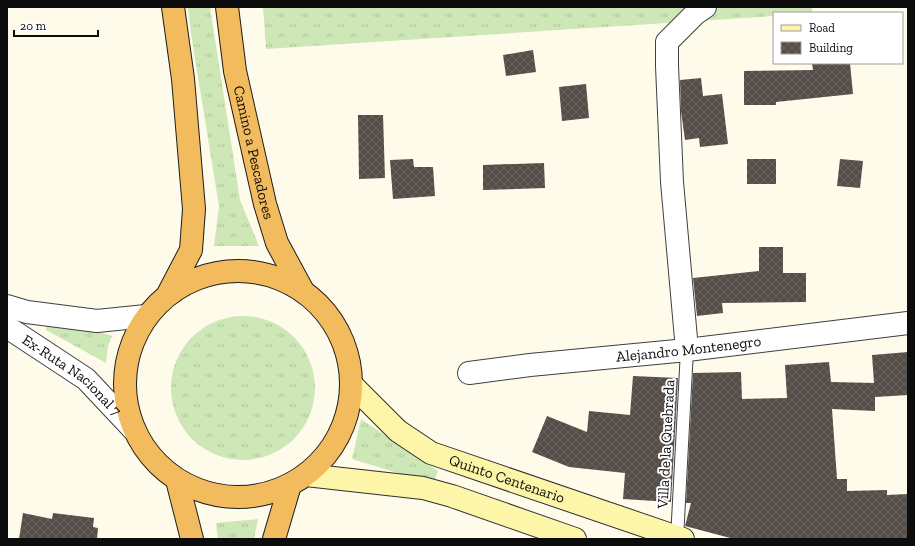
<svg xmlns="http://www.w3.org/2000/svg" width="915" height="546" font-family="'Zilla Slab',serif">
  <style>
    .grass { fill: url(#grass-tufts) }
    .building { fill: url(#building-cross-hatch) }
    .lines { fill: none; stroke-linecap: round; stroke-linejoin: round }
    .service-casing { stroke: #3f3f3f; stroke-width: 14 }
    .minor-casing { stroke: #3f3f3f; stroke-width: 24 }
    .tertiary-casing { stroke: #3f3f3f; stroke-width: 24 }
    .secondary-casing { stroke: #2e2e2e; stroke-width: 24 }
    .trunk-casing { stroke: #1d1d1d; stroke-width: 24 }
    .service { stroke: #fff; stroke-width: 12 }
    .minor { stroke: #fff; stroke-width: 22 }
    .tertiary { stroke: #fff; stroke-width: 22 }
    .secondary { stroke: #fdf5a8; stroke-width: 22 }
    .trunk { stroke: #f2bb5e; stroke-width: 22 }
    .labels { text-anchor: middle; stroke-width: 4; stroke-linejoin: round; paint-order: stroke }
    .street-label { font-size: 15px; fill: #0c0c0c; stroke: #fff }
  </style>
  <defs>
    <pattern id="grass-tufts" width="24" height="20" patternUnits="userSpaceOnUse"><rect width="24" height="20" fill="#cee7b6"/><path d="M3 7l-1-3M5 7V3M7 7l1-3M15 17l-1-3M17 17v-4M19 17l1-3" fill="none" stroke="#b0c59b"/></pattern>
    <pattern id="building-cross-hatch" width="8" height="8" patternUnits="userSpaceOnUse"><rect width="8" height="8" fill="#544d48"/><path d="M0 0l8 8M0 8l8-8" fill="none" stroke="#68625e"/></pattern>
  </defs>
  <rect width="100%" height="100%" fill="#fefbeb"/>
  <g class="grass">
    <polygon points="188,7 210,7 240,200 259,246 214,246 219,206 191,34"/>
    <polygon points="263,7 812,7 812,13 774,13 774,16 266,49"/>
    <circle cx="243" cy="388" r="72"/>
    <polygon points="47,322 97,331 112,336 108,346 106,363 46,330"/>
    <polygon points="361,419 438,471 433,484 352,459"/>
    <polygon points="258,519 254,539 218,539 216,523"/>
  </g>
  <g class="building">
    <polygon points="533,50 536,72 506,76 503,55"/>
    <polygon points="812,63 850,63 853,94 776,102 776,105 744,105 744,71 813,70"/>
    <polygon points="701,78 703,96 722,94 728,144 700,147 699,138 685,140 681,111 680,80"/>
    <polygon points="586,84 589,118 562,121 559,87"/>
    <polygon points="358,115 383,115 385,178 359,179"/>
    <polygon points="413,159 414,167 433,167 435,196 393,199 390,160"/>
    <rect x="747" y="159" width="29" height="25"/>
    <polygon points="840,159 863,161 860,188 837,186"/>
    <polygon points="544,163 545,188 483,190 483,165"/>
    <polygon points="759,247 783,247 783,273 806,273 806,302 722,303 723,313 697,316 693,278 759,271"/>
    <polygon points="908,352 908,395 875,397 875,411 832,409 837,479 847,479 847,491 887,490 887,495 908,494 908,539 734,539 685,526 691,503 686,503 693,373 741,372 742,399 787,398 785,365 829,362 831,382 874,383 872,355"/>
    <polygon points="633,376 678,378 671,502 623,499 625,473 569,467 532,452 547,416 587,432 589,411 630,415"/>
    <polygon points="23,513 52,519 53,513 94,518 93,527 98,528 97,539 19,539"/>
  </g>
  <g class="lines">
    <g class="service-casing">
      <polyline id="service" points="677,539 687,350"/>
    </g>
    <g class="minor-casing">
      <g id="minor">
        <polyline points="687,350 672,182 667,66 667,42 695,14 705,7"/>
        <path id="s1" d="M469 373 530 365 687 350 908 323"/>
      </g>
    </g>
    <g class="tertiary-casing">
      <g id="tertiary">
        <polyline points="7,306 27,312 97,321 146,316"/>
        <path id="s2" d="M7 327 86 379 133 429"/>
      </g>
    </g>
    <g class="secondary-casing">
      <g id="secondary">
        <path id="s3" d="M352 385 398 431 431 453 683 539"/>
        <polyline points="306,475 423,488 452,496 575,539"/>
      </g>
    </g>
    <g class="trunk-casing">
      <g id="trunk">
        <path id="s4" d="M227 7 235 71 265 204 277 243 303 291"/>
        <circle cx="238" cy="384" r="113"/>
        <polyline points="168,294 191,250 194,209 183,79 173,7"/>
        <polyline points="177,480 192,539"/>
        <polyline points="274,539 290,485"/>
      </g>
    </g>
    <use href="#service" class="service"/>
    <use href="#minor" class="minor"/>
    <use href="#tertiary" class="tertiary"/>
    <use href="#secondary" class="secondary"/>
    <use href="#trunk" class="trunk"/>
  </g>
  <g class="labels">
    <g class="street-label">
      <text dy="5" stroke="none"><textPath href="#s4" startOffset="148">Camino a Pescadores</textPath></text>
      <text dy="5" stroke="none"><textPath href="#s1" startOffset="221">Alejandro Montenegro</textPath></text>
      <text dy="5" stroke="none"><textPath href="#s2" startOffset="81">Ex-Ruta Nacional 7</textPath></text>
      <text transform="translate(666 444) rotate(-87)" y="5">Villa de la Quebrada</text>
      <text dy="5" stroke="none"><textPath href="#s3" startOffset="185">Quinto Centenario</textPath></text>
    </g>
  </g>
  <rect width="915" height="546" fill="none" stroke="#0c0c0c" stroke-width="16"/>
  <rect x="773" y="12" width="130" height="52" fill="#ffffff" stroke="#9e9e9e"/>
  <rect x="781" y="25" width="20" height="6" fill="#fdf5a8" stroke="#9e9e9e"/>
  <text x="809" y="32" font-size="12" fill="#0c0c0c">Road</text>
  <rect x="781" y="42" width="20" height="12" fill="url(#building-cross-hatch)" stroke="#9e9e9e"/>
  <text x="809" y="52" font-size="12" fill="#0c0c0c">Building</text>
  <path d="M14 30v6h84v-6" fill="none" stroke="#0c0c0c" stroke-width="2"/>
  <text x="20" y="30" font-size="12" fill="#0c0c0c" stroke="#ffffff" stroke-width="3" paint-order="stroke">20 m</text>
</svg>
